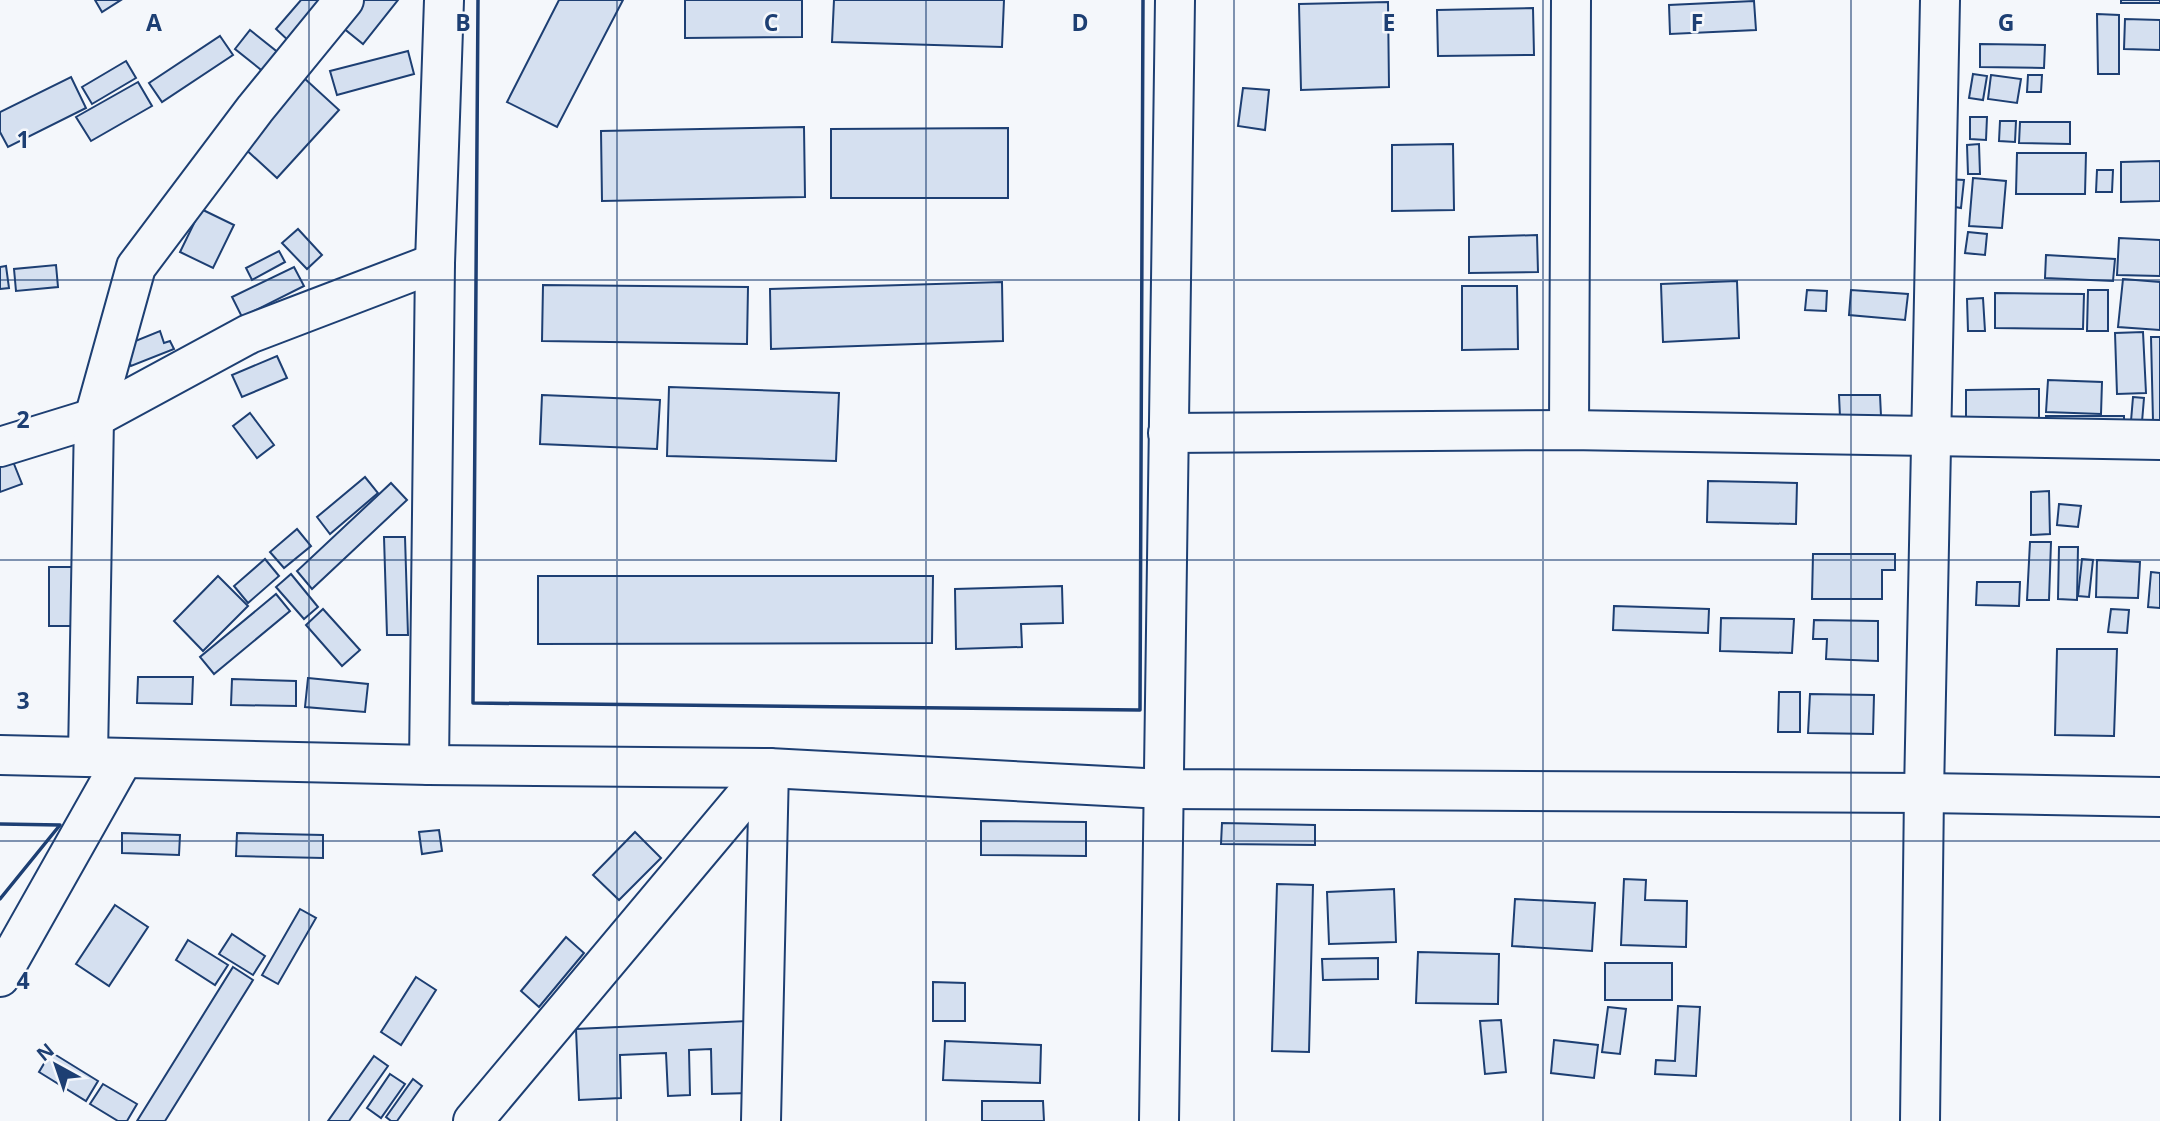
<svg xmlns="http://www.w3.org/2000/svg" width="2160" height="1121" font-family="'Open Sans',sans-serif">
  <style>
    .building { fill: #d5e0f0; stroke: #1d3f73; stroke-width: 2 }
    .lines { fill: none; stroke-linecap: round; stroke-linejoin: round }
    .street-casing { stroke: #1d3f73; stroke-width: 42 }
    .street { stroke: #f4f7fb; stroke-width: 38 }
    .wall { stroke: #1d3f73; stroke-width: 3.5 }
    .grid { fill: none; stroke: #1d3f73; stroke-width: 2; stroke-opacity: 0.55 }
    .grid-label { font-size: 23px; text-anchor: middle; font-weight: bold; fill: #1d3f73; stroke: #f4f7fb; stroke-width: 5; stroke-linejoin: round; paint-order: stroke }
  </style>
  <rect width="100%" height="100%" fill="#f4f7fb"/>
  <g class="building">
    <polygon points="95,0 121,0 102,12"/>
    <polygon points="301,0 327,0 291,43 276,29"/>
    <polygon points="364,0 398,0 363,44 342,27"/>
    <polygon points="559,0 623,0 557,127 507,102"/>
    <polygon points="685,0 802,0 802,37 685,38"/>
    <polygon points="834,0 1004,0 1002,47 832,42"/>
    <rect x="2121" y="0" width="39" height="3"/>
    <polygon points="1754,1 1756,30 1670,34 1669,5"/>
    <polygon points="1388,2 1389,87 1301,90 1299,4"/>
    <polygon points="1533,8 1534,55 1438,56 1437,10"/>
    <polygon points="2097,14 2119,15 2119,74 2098,74"/>
    <polygon points="2125,19 2160,20 2160,50 2124,49"/>
    <polygon points="250,30 280,54 265,73 235,49"/>
    <polygon points="220,36 233,55 162,102 149,83"/>
    <polygon points="1980,44 2045,45 2044,68 1980,67"/>
    <polygon points="408,51 414,74 337,95 330,71"/>
    <polygon points="126,61 136,78 92,104 82,87"/>
    <polygon points="1973,74 1987,76 1983,100 1969,98"/>
    <polygon points="1991,75 2021,79 2017,103 1988,99"/>
    <polygon points="2028,75 2042,75 2041,92 2027,92"/>
    <polygon points="71,77 86,108 8,147 0,132 0,112"/>
    <polygon points="304,78 339,110 277,178 242,146"/>
    <polygon points="138,82 152,106 91,141 76,117"/>
    <polygon points="1243,88 1269,90 1265,130 1238,126"/>
    <polygon points="1970,117 1987,117 1986,140 1970,139"/>
    <polygon points="2000,121 2016,121 2015,142 1999,141"/>
    <polygon points="2020,122 2070,122 2070,144 2019,143"/>
    <polygon points="804,127 805,197 602,201 601,131"/>
    <polygon points="1008,128 1008,198 831,198 831,129"/>
    <polygon points="1453,144 1454,210 1392,211 1392,145"/>
    <polygon points="1979,144 1980,174 1968,174 1967,145"/>
    <polygon points="2017,153 2086,153 2085,194 2016,194"/>
    <polygon points="2160,161 2160,201 2121,202 2121,162"/>
    <polygon points="2097,170 2113,170 2112,192 2096,192"/>
    <polygon points="1973,178 2006,181 2002,228 1969,226"/>
    <polygon points="1946,179 1964,180 1961,208 1943,205"/>
    <polygon points="201,209 234,225 213,268 180,252"/>
    <polygon points="298,229 322,255 307,269 282,243"/>
    <polygon points="1968,232 1987,234 1985,255 1965,253"/>
    <polygon points="1537,235 1538,272 1469,273 1469,237"/>
    <polygon points="2119,238 2160,240 2160,276 2117,275"/>
    <polygon points="279,251 285,262 252,280 246,268"/>
    <polygon points="2046,255 2115,259 2113,281 2045,278"/>
    <polygon points="56,265 58,287 16,291 14,269"/>
    <polygon points="6,266 9,288 0,289 0,267"/>
    <polygon points="294,267 304,286 242,317 232,297"/>
    <polygon points="2123,279 2160,282 2160,330 2118,327"/>
    <polygon points="1737,281 1739,338 1663,342 1661,284"/>
    <polygon points="1002,282 1003,341 771,349 770,289"/>
    <polygon points="543,285 748,287 747,344 542,341"/>
    <polygon points="1462,286 1517,286 1518,349 1462,350"/>
    <polygon points="1807,290 1827,291 1826,311 1805,310"/>
    <polygon points="1851,290 1908,294 1905,320 1849,315"/>
    <polygon points="2088,290 2108,290 2108,331 2087,331"/>
    <polygon points="1995,293 2084,294 2083,329 1995,328"/>
    <polygon points="1983,298 1985,331 1968,331 1967,299"/>
    <polygon points="160,331 164,343 170,341 174,349 131,366 123,346"/>
    <polygon points="2143,332 2146,393 2117,394 2115,333"/>
    <polygon points="2151,337 2160,337 2160,421 2153,421"/>
    <polygon points="277,356 287,378 242,397 232,375"/>
    <polygon points="2048,380 2102,382 2101,414 2046,412"/>
    <polygon points="669,387 839,393 836,461 667,456"/>
    <polygon points="2039,389 2039,420 1966,420 1966,390"/>
    <polygon points="542,395 660,400 657,449 540,444"/>
    <polygon points="1839,395 1880,395 1881,416 1840,417"/>
    <polygon points="2133,397 2144,398 2142,422 2131,421"/>
    <polygon points="250,413 274,445 257,458 233,426"/>
    <polygon points="2046,416 2124,416 2124,434 2047,434"/>
    <polygon points="12,459 22,484 0,492 0,463"/>
    <polygon points="365,477 378,493 330,534 317,517"/>
    <polygon points="1708,481 1797,483 1796,524 1707,522"/>
    <polygon points="391,483 407,500 312,589 297,571"/>
    <polygon points="2049,491 2050,534 2031,535 2031,492"/>
    <polygon points="2059,504 2081,506 2078,527 2057,525"/>
    <polygon points="297,529 311,546 284,568 270,552"/>
    <polygon points="384,537 405,537 408,635 387,635"/>
    <polygon points="2030,542 2051,542 2049,600 2027,600"/>
    <polygon points="2059,547 2078,547 2077,600 2058,599"/>
    <polygon points="1813,554 1895,554 1895,570 1882,570 1882,599 1812,599"/>
    <polygon points="265,559 279,576 248,603 234,586"/>
    <polygon points="2082,559 2093,560 2089,597 2078,596"/>
    <polygon points="2097,560 2140,562 2138,598 2096,597"/>
    <rect x="49" y="567" width="24" height="59"/>
    <polygon points="2151,572 2160,573 2160,608 2148,607"/>
    <polygon points="291,574 318,607 304,619 276,587"/>
    <polygon points="218,576 248,606 203,651 174,621"/>
    <polygon points="538,576 933,576 932,643 538,644"/>
    <polygon points="1977,582 2020,582 2019,606 1976,605"/>
    <polygon points="1062,586 1063,623 1021,624 1022,647 956,649 955,589"/>
    <polygon points="276,594 290,611 214,674 200,657"/>
    <polygon points="1614,606 1709,609 1708,633 1613,630"/>
    <polygon points="323,609 360,650 342,666 306,625"/>
    <polygon points="2111,609 2129,610 2127,633 2108,632"/>
    <polygon points="1721,618 1794,619 1792,653 1720,651"/>
    <polygon points="1814,620 1878,621 1878,661 1826,659 1827,639 1813,639"/>
    <polygon points="2057,649 2117,649 2114,736 2055,735"/>
    <polygon points="138,677 193,677 192,704 137,703"/>
    <polygon points="308,678 368,684 365,712 305,707"/>
    <polygon points="232,679 296,681 296,706 231,705"/>
    <polygon points="1779,692 1800,692 1800,732 1778,732"/>
    <polygon points="1810,694 1874,695 1873,734 1808,733"/>
    <polygon points="981,821 1086,822 1086,856 981,855"/>
    <polygon points="1222,823 1315,825 1315,845 1221,844"/>
    <polygon points="439,830 442,851 422,854 419,832"/>
    <polygon points="635,832 661,858 619,900 593,875"/>
    <polygon points="122,833 180,835 179,855 122,853"/>
    <polygon points="237,833 323,835 323,858 236,856"/>
    <polygon points="1624,879 1646,880 1645,900 1687,901 1686,947 1621,945"/>
    <polygon points="1277,884 1313,885 1309,1052 1272,1051"/>
    <polygon points="1394,889 1396,942 1329,944 1327,892"/>
    <polygon points="1515,899 1595,903 1592,951 1512,946"/>
    <polygon points="115,905 148,927 109,986 76,964"/>
    <polygon points="300,909 316,918 278,984 262,975"/>
    <polygon points="232,934 265,956 253,975 219,954"/>
    <polygon points="566,937 584,953 539,1007 521,991"/>
    <polygon points="188,940 228,965 215,985 176,960"/>
    <polygon points="1418,952 1499,954 1498,1004 1416,1003"/>
    <polygon points="1378,958 1378,979 1323,980 1322,959"/>
    <rect x="1605" y="963" width="67" height="37"/>
    <polygon points="233,967 253,980 165,1121 137,1121"/>
    <polygon points="416,977 436,990 401,1045 381,1032"/>
    <polygon points="933,982 965,983 965,1021 933,1021"/>
    <polygon points="1678,1006 1700,1007 1696,1076 1655,1074 1656,1060 1675,1061"/>
    <polygon points="1608,1007 1626,1009 1620,1054 1602,1052"/>
    <polygon points="1501,1020 1506,1072 1485,1074 1480,1021"/>
    <polygon points="747,1021 749,1093 712,1094 711,1049 689,1050 690,1095 668,1096 666,1053 620,1055 621,1098 579,1100 576,1029"/>
    <polygon points="1554,1040 1598,1045 1594,1078 1551,1073"/>
    <polygon points="945,1041 1041,1045 1040,1083 943,1080"/>
    <polygon points="51,1052 98,1081 86,1101 39,1072"/>
    <polygon points="374,1056 388,1066 349,1121 328,1121"/>
    <polygon points="390,1074 405,1084 381,1118 367,1108"/>
    <polygon points="413,1079 422,1086 397,1121 391,1121 386,1117"/>
    <polygon points="103,1084 137,1104 127,1121 118,1121 90,1104"/>
    <polygon points="982,1101 1043,1101 1044,1121 982,1121"/>
  </g>
  <g class="lines">
    <g class="street-casing">
      <g id="street">
        <polyline points="1569,430 1571,0"/>
        <polyline points="1168,433 1569,430 2160,440"/>
        <polyline points="0,447 94,418 249,334 435,263"/>
        <polyline points="0,755 429,765 769,768 1163,789 1924,793 2160,797"/>
        <polyline points="88,756 94,418 136,267 255,109 344,0"/>
        <polyline points="429,765 435,263 444,0"/>
        <polyline points="0,977 123,759"/>
        <polyline points="473,1121 769,768"/>
        <polyline points="761,1121 769,768"/>
        <polyline points="1159,1121 1175,0"/>
        <polyline points="1920,1121 1924,793 1940,0"/>
      </g>
    </g>
    <use href="#street" class="street"/>
    <g class="wall">
      <polyline points="478,0 473,703 1140,710 1143,0"/>
      <polyline points="0,824 60,825 0,899"/>
    </g>
  </g>
  <path class="grid" d="M309 0V1121M617 0V1121M926 0V1121M1234 0V1121M1543 0V1121M1851 0V1121M0 280H2160M0 560H2160M0 841H2160"/>
  <g class="grid-label">
    <text x="154" y="31">A</text>
    <text x="463" y="31">B</text>
    <text x="771" y="31">C</text>
    <text x="1080" y="31">D</text>
    <text x="1389" y="31">E</text>
    <text x="1697" y="31">F</text>
    <text x="2006" y="31">G</text>
    <text x="23" y="148">1</text>
    <text x="23" y="428">2</text>
    <text x="23" y="709">3</text>
    <text x="23" y="989">4</text>
  </g>
  <g transform="translate(56 1065) rotate(320)" stroke="#f4f7fb" stroke-width="5" paint-order="stroke">
  <path d="M0-5L12 26L0 18L-12 26Z" fill="#1d3f73"/>
  <text y="-10" font-size="19" font-weight="bold" text-anchor="middle" fill="#1d3f73">N</text>
  </g>
</svg>
